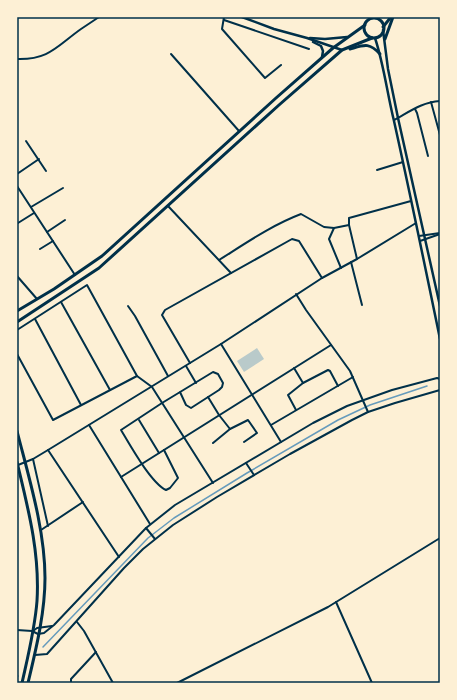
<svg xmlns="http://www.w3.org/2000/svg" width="457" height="700" font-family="'DM Sans',sans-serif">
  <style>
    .green { fill: #b9caca }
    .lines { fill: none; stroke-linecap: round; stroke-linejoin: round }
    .stream { stroke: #669bbc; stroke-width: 1.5 }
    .minor { stroke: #003049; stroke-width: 2 }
    .tertiary { stroke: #003049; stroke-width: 2.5 }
    .secondary { stroke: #003049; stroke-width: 3 }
    .primary { stroke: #003049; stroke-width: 3 }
    .neatline { fill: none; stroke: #003049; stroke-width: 1.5 }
  </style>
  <rect width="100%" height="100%" fill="#fdf0d5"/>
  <polygon class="green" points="257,348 264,359 244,372 237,361"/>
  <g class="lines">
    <g class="stream">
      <polyline points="43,647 148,538 174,518 247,473 338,420 370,405 427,386"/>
      <polyline points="17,677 18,676"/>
    </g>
    <g class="minor">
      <polyline points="224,17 222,29 265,78 281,65"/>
      <polyline points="224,20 309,49"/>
      <polyline points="171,54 239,131"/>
      <path d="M17 59C49 60 57 46 81 29 87 25 93 21 99 17"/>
      <polyline points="431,102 440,135"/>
      <polyline points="415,109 417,113 428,156"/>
      <path d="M394 120C409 112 422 102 440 101"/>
      <polyline points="26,141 46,171"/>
      <polyline points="377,170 403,162"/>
      <polyline points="17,174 39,159"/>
      <polyline points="17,186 75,275"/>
      <polyline points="168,206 231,273"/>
      <polyline points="31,207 63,188"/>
      <polyline points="18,223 34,213"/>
      <polyline points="334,228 329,239 341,268"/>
      <polyline points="47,232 65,220"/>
      <polyline points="419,236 440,233"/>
      <polyline points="420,241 440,234"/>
      <polyline points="40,249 53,241"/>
      <polyline points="357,259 349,225 349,218 411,201"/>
      <path d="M219 260C246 243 272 225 301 214L324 227 334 228 349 225"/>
      <polyline points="351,262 362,305"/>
      <polyline points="17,276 37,299"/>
      <polyline points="296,294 306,310 350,371 368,412"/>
      <polyline points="61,302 110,390"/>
      <polyline points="128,306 135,316 168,376"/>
      <polyline points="35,319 81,405"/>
      <polyline points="17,330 87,285 137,376 152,387 213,483"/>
      <polyline points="221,344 281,442"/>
      <polyline points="17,354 53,420 137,376"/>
      <polyline points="190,363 162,315 165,310 292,239 299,241 322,278"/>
      <polyline points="186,366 196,383"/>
      <polyline points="294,368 303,383 328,370 330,371 338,386"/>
      <polyline points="208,397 219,415 230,429"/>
      <polyline points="296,410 288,395 303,383"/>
      <polyline points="139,420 159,453"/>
      <polyline points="89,425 150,524"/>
      <polyline points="271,425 353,377"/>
      <polyline points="213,443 230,429 248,420 257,433 244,442"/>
      <polyline points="48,450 119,557"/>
      <path d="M164 450 178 478 170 488 166 490C151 483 130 445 121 430L162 403 213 372 218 374 223 383 222 387 219 390 191 408 186 405 180 392"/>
      <polyline points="33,459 48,526"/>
      <polyline points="246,463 254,475"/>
      <polyline points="18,465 33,459 48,450 221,344 322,278 357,259 416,223"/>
      <polyline points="121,477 331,345"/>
      <polyline points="146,528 155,539"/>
      <polyline points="41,530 83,502"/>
      <polyline points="336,602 372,683"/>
      <polyline points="77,622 84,631 113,683"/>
      <polyline points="17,630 32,631 38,634 44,633 54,625 146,528 175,505 313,423 347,406 392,390 437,378 440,379"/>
      <polyline points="33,631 37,628 52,626"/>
      <polyline points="35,655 47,654 124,568 143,549 173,525 217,497 290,454 352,420 368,412 395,403 440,390"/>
      <polyline points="71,683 71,679 96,652"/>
      <polyline points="177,683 328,607 440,538"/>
    </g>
    <g class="tertiary">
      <polyline points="242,17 274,29 307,38 342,50"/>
      <polyline points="383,30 388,69 398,118 440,306"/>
      <polyline points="310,38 325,39 347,37"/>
      <path d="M375 38C384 65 387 93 394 121 410 193 425 266 440 339"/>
      <polyline points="313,42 321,46 323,51 322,57"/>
    </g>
    <g class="secondary">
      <circle cx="374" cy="28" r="10"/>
      <polyline points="383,27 391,17"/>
      <polyline points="385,39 393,17"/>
      <path d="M350 49C364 45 369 42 380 54"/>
      <polyline points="17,311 54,289 102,256 276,98 333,48 365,25"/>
      <polyline points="17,322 99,268 279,105 342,50 372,38"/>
    </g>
    <g class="primary">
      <path d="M17 431C29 478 45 530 45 578 45 613 36 649 28 683"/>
      <path d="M17 462C28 508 40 553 37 601 35 628 28 656 22 683"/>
    </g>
  </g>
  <rect width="457" height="700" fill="none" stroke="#fdf0d5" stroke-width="36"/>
  <rect x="18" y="18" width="421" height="664" class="neatline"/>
</svg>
